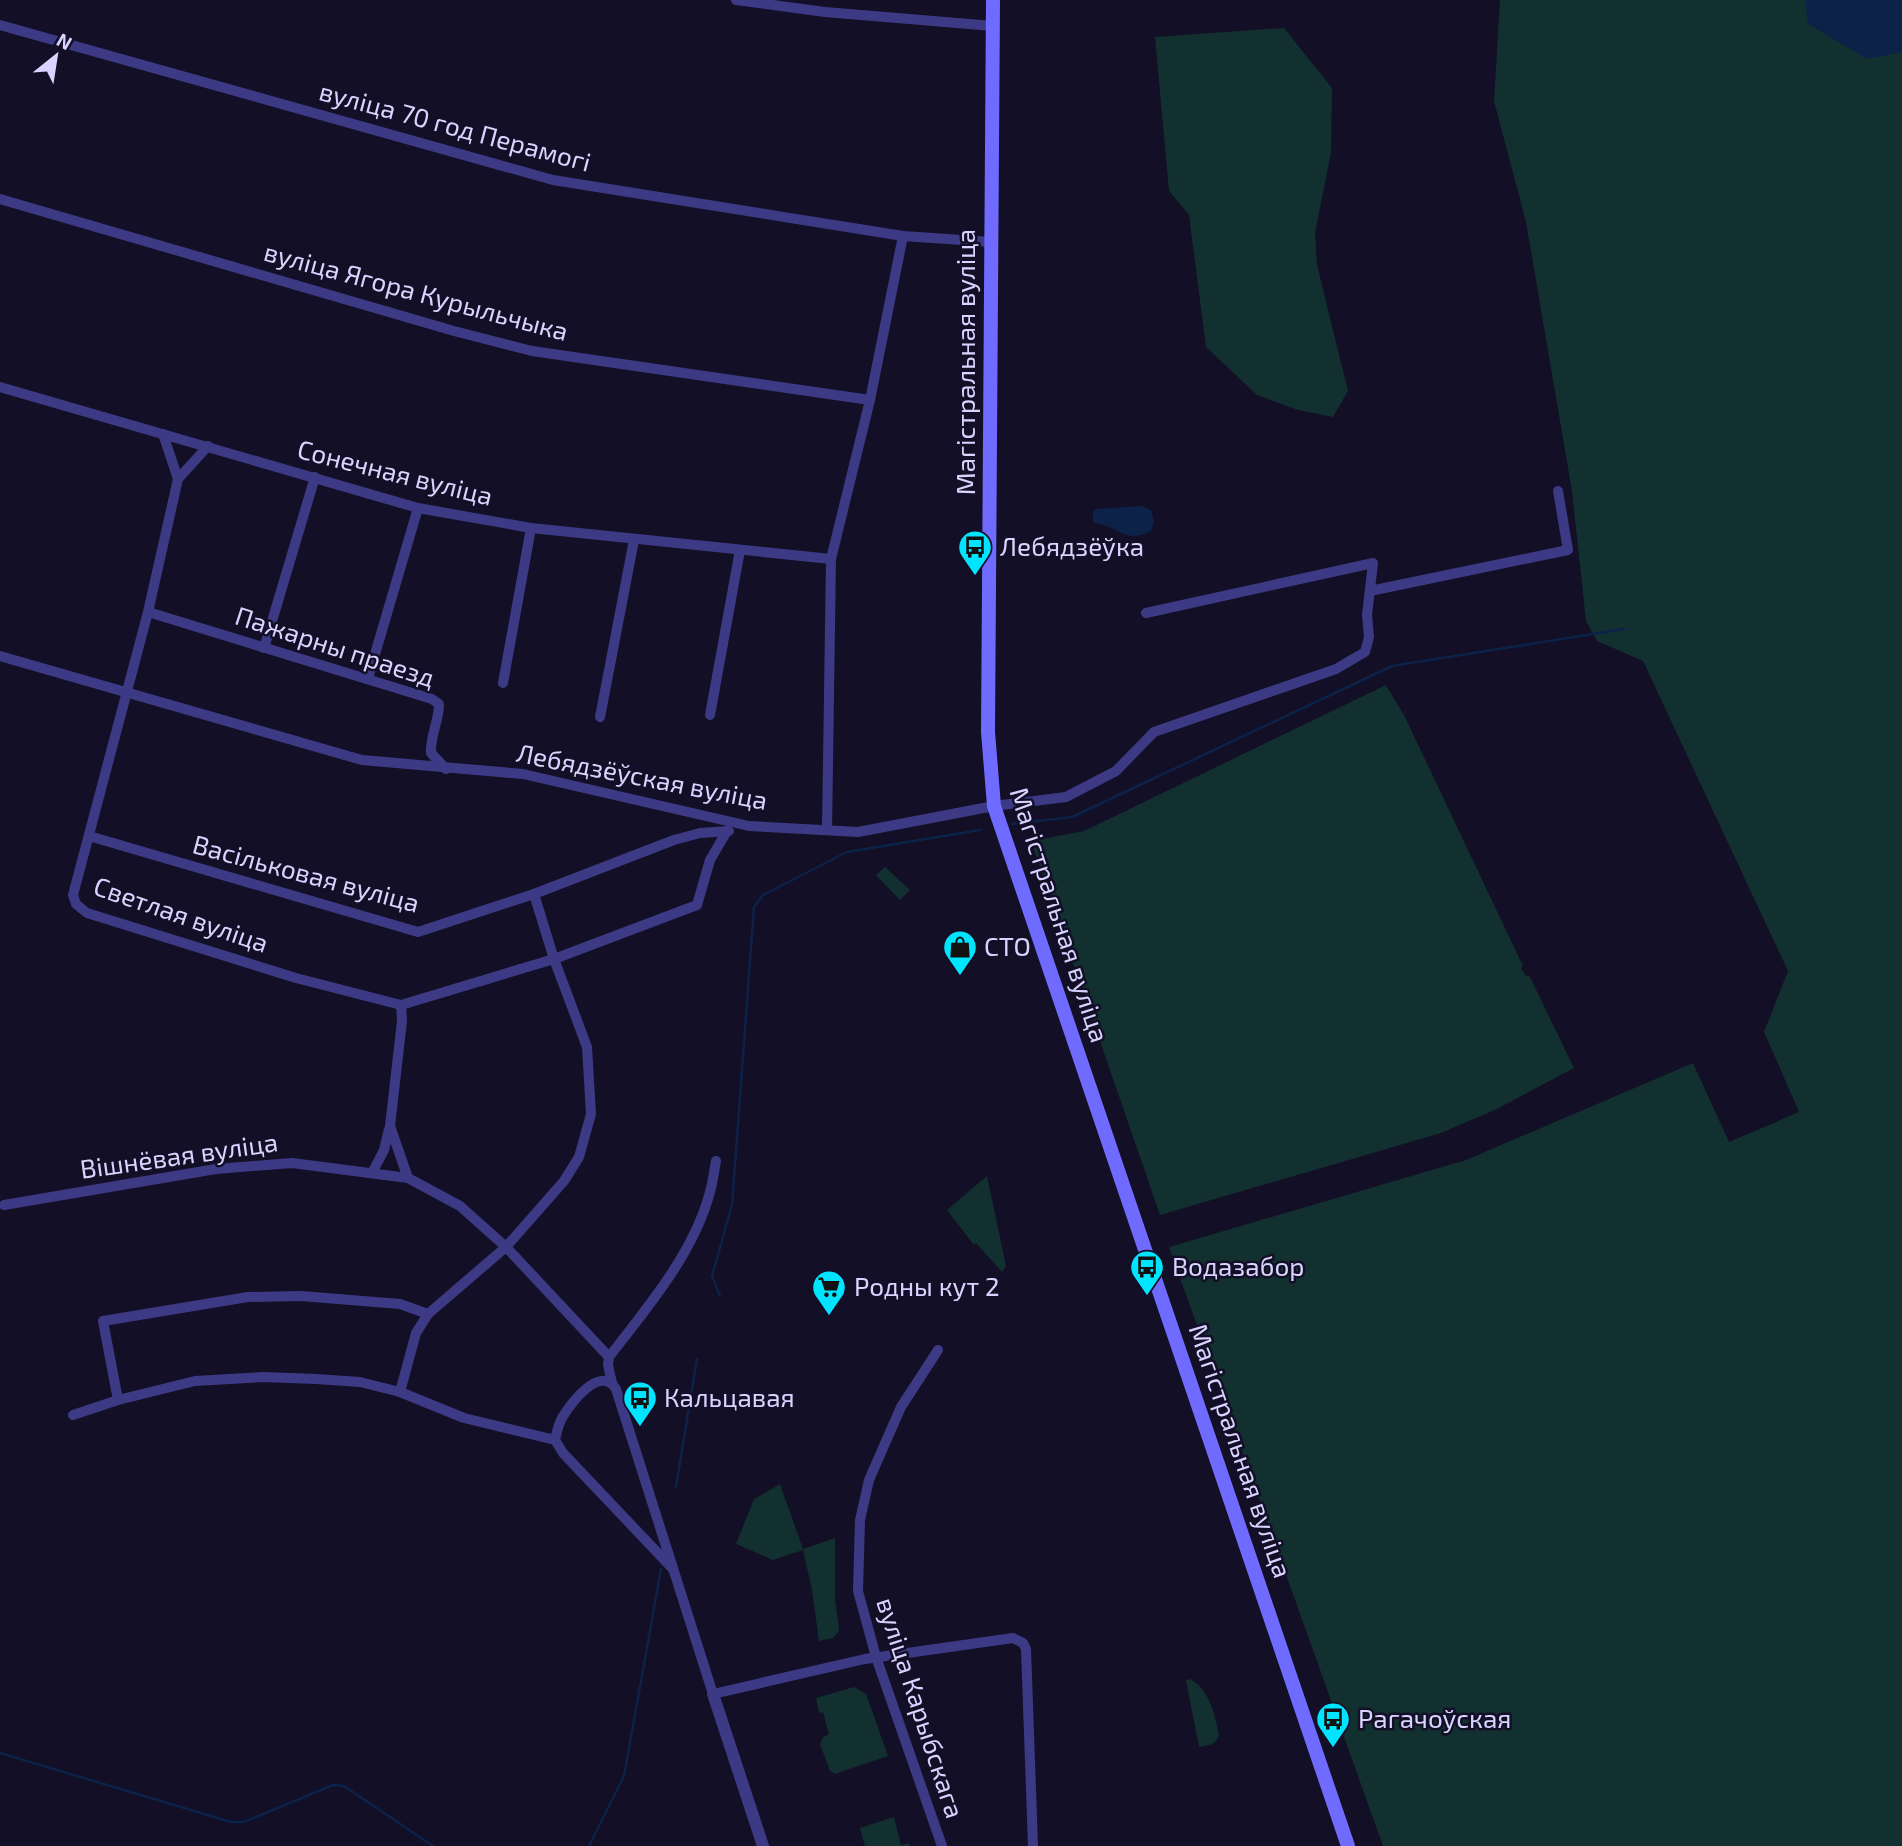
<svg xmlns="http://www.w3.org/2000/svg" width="1902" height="1846" font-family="'Exo 2',sans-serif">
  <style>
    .green { fill: #12302f }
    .water { fill: #0c2248 }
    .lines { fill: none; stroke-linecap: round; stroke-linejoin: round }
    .stream { stroke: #0c2248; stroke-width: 2.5 }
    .minor { stroke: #3d3a85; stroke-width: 10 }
    .tertiary { stroke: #3d3a85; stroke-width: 12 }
    .secondary { stroke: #6f6bff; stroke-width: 14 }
    .labels { text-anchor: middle; stroke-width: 5; stroke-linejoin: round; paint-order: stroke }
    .street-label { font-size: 26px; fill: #d9d4ff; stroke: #130f26 }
    .poi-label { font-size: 26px; fill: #d9d4ff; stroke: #130f26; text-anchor: start }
  </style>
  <rect width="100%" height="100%" fill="#130f26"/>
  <g class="green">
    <polygon points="1500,0 1902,0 1902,1846 1383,1846 1169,1247 1466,1160 1693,1063 1729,1142 1799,1112 1764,1032 1788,971 1643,661 1597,641 1586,621 1572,491 1526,222 1494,101"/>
    <polygon points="1284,28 1332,88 1331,153 1315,233 1317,265 1348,391 1333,417 1298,410 1257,395 1206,347 1189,215 1169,191 1155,37"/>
    <polygon points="1386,685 1404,715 1523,966 1521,968 1526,976 1529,975 1574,1068 1497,1109 1441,1133 1160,1215 1031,841 1084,831"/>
    <polygon points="885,867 910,890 900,900 876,875"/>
    <polygon points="987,1176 1006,1266 1002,1272 976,1243 974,1245 947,1210"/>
    <polygon points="780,1484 803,1549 835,1538 835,1599 839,1631 833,1638 819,1641 812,1590 803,1550 773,1560 736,1544 754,1499"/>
    <path d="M1190 1679C1209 1688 1215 1716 1219 1734 1217 1745 1208 1745 1199 1747L1186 1680Z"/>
    <polygon points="854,1687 866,1694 888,1756 835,1774 830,1771 820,1744 823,1737 829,1734 823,1712 819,1713 816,1698"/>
    <polygon points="894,1817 901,1845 909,1843 910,1846 865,1846 860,1828"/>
  </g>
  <g class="water">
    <polygon points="1805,0 1902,0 1902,52 1867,59 1808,24"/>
    <path d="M1142 506 1151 510 1154 522 1151 531C1131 541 1126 534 1109 527 1103 524 1098 524 1093 522V512L1097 509Z"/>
  </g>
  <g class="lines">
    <g class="stream">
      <polyline points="1012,824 1072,817 1392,666 1624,629"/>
      <polyline points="720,1296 712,1276 732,1205 754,907 763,895 847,852 980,830"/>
      <polyline points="676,1487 697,1359"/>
      <polyline points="0,1753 231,1822 244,1822 333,1785 344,1786 433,1846"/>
      <polyline points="589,1846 624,1776 661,1569"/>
    </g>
    <g class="minor">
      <polyline points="736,0 825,12 993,26"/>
      <polyline points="0,25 553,180 903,236 991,242"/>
      <polyline points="0,199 454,331 532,351 870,400"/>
      <polyline points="0,387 418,508 531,528 831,559"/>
      <polyline points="163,434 178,479"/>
      <polyline points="208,446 178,479 148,612 73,895 76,904 87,913 296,978 401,1005 554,959 697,905 710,860 727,831"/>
      <polyline points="1370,591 1568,550 1558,491"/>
      <path d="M148 612 432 699 439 704C439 721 430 736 431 753L446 769"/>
      <polyline points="264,648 315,477"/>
      <polyline points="0,656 362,760 523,774 749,826 858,832 994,806 1066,797 1116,771 1154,732 1336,669 1365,652 1369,637 1367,615 1373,563 1146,613"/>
      <polyline points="368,678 418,508"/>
      <polyline points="503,683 531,528"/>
      <polyline points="710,715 740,550"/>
      <polyline points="600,717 634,540"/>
      <polyline points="827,830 831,559 870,400 903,236"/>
      <polyline points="89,836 418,932 534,894 674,840 700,833 729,831"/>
      <polyline points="401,1005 402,1021 390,1126 408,1178"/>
      <polyline points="372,1173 384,1150 389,1129"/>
      <polyline points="4,1205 216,1169 292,1163 408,1178 460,1206 506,1247 609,1357"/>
      <polyline points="938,1350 901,1407 869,1480 860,1520 858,1591 876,1657 942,1846"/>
      <path d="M609 1357C647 1308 694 1253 710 1192 713 1182 714 1171 716 1161"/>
      <polyline points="609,1357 608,1365 612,1383"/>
      <polyline points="400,1392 416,1333 428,1314 506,1247 564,1181 579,1157 591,1114 587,1047 554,959 534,894"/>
      <polyline points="118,1400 103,1321 248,1297 301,1296 400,1304 428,1314"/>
      <polyline points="73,1415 118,1400 195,1381 263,1377 316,1379 360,1382 400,1392 464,1418 555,1440"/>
      <path d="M672 1568 563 1453 555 1440C557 1432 558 1425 562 1418 571 1403 600 1364 616 1389L713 1694 865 1659 1013 1638 1023 1643 1026 1649 1033 1846"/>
    </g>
    <polyline class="tertiary" points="713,1694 763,1846"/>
    <polyline class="secondary" points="993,0 988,732 994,806 1348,1846"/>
  </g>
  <defs>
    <g id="bus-pin" transform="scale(1.75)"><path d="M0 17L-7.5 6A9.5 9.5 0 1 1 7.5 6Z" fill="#00e5ff" stroke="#130f26"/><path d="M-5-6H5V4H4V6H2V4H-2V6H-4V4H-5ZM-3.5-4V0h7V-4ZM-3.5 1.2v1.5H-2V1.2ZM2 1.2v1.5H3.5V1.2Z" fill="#111"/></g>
    <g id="shop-pin" transform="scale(1.75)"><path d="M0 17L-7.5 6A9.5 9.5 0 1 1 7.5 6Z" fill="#00e5ff" stroke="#130f26"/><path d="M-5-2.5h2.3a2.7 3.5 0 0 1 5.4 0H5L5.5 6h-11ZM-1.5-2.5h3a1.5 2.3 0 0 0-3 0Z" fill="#111"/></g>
    <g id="supermarket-pin" transform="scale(1.75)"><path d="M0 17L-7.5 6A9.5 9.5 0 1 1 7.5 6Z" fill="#00e5ff" stroke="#130f26"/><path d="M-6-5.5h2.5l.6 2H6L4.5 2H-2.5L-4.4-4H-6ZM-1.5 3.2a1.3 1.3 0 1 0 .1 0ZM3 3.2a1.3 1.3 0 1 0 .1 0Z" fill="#111"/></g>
  </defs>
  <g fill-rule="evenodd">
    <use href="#bus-pin" x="975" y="547"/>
    <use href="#shop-pin" x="960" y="947"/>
    <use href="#bus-pin" x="1147" y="1267"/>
    <use href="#supermarket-pin" x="829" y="1287"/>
    <use href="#bus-pin" x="640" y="1398"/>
    <use href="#bus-pin" x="1333" y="1719"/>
  </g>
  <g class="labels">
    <g class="street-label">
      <text transform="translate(455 127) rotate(15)" y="9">вуліца 70 год Перамогі</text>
      <text transform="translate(416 292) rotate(15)" y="9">вуліца Ягора Курыльчыка</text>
      <text transform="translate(966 362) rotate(-90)" y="9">Магістральная вуліца</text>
      <text transform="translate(395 473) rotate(14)" y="9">Сонечная вуліца</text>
      <text transform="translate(335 647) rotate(18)" y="9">Пажарны праезд</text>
      <text transform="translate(642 777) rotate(11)" y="9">Лебядзёўская вуліца</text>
      <text transform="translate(306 874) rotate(15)" y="9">Васільковая вуліца</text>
      <text transform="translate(181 915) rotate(19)" y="9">Светлая вуліца</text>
      <text transform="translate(1059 915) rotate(72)" y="9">Магістральная вуліца</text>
      <text transform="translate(179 1156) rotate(-8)" y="9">Вішнёвая вуліца</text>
      <text transform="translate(1240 1451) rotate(71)" y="9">Магістральная вуліца</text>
      <text transform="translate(920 1708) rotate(72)" y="9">вуліца Карыбскага</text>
    </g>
    <g class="poi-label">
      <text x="1000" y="556">Лебядзёўка</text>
      <text x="984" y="956">СТО</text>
      <text x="1172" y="1276">Водазабор</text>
      <text x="854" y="1296">Родны кут 2</text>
      <text x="664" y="1407">Кальцавая</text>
      <text x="1358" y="1728">Рагачоўская</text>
    </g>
  </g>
  <g transform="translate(56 56) rotate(30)" stroke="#130f26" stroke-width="5" paint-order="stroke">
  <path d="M0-5L12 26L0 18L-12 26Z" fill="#d9d4ff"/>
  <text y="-10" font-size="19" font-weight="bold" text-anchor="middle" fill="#d9d4ff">N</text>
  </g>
</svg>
